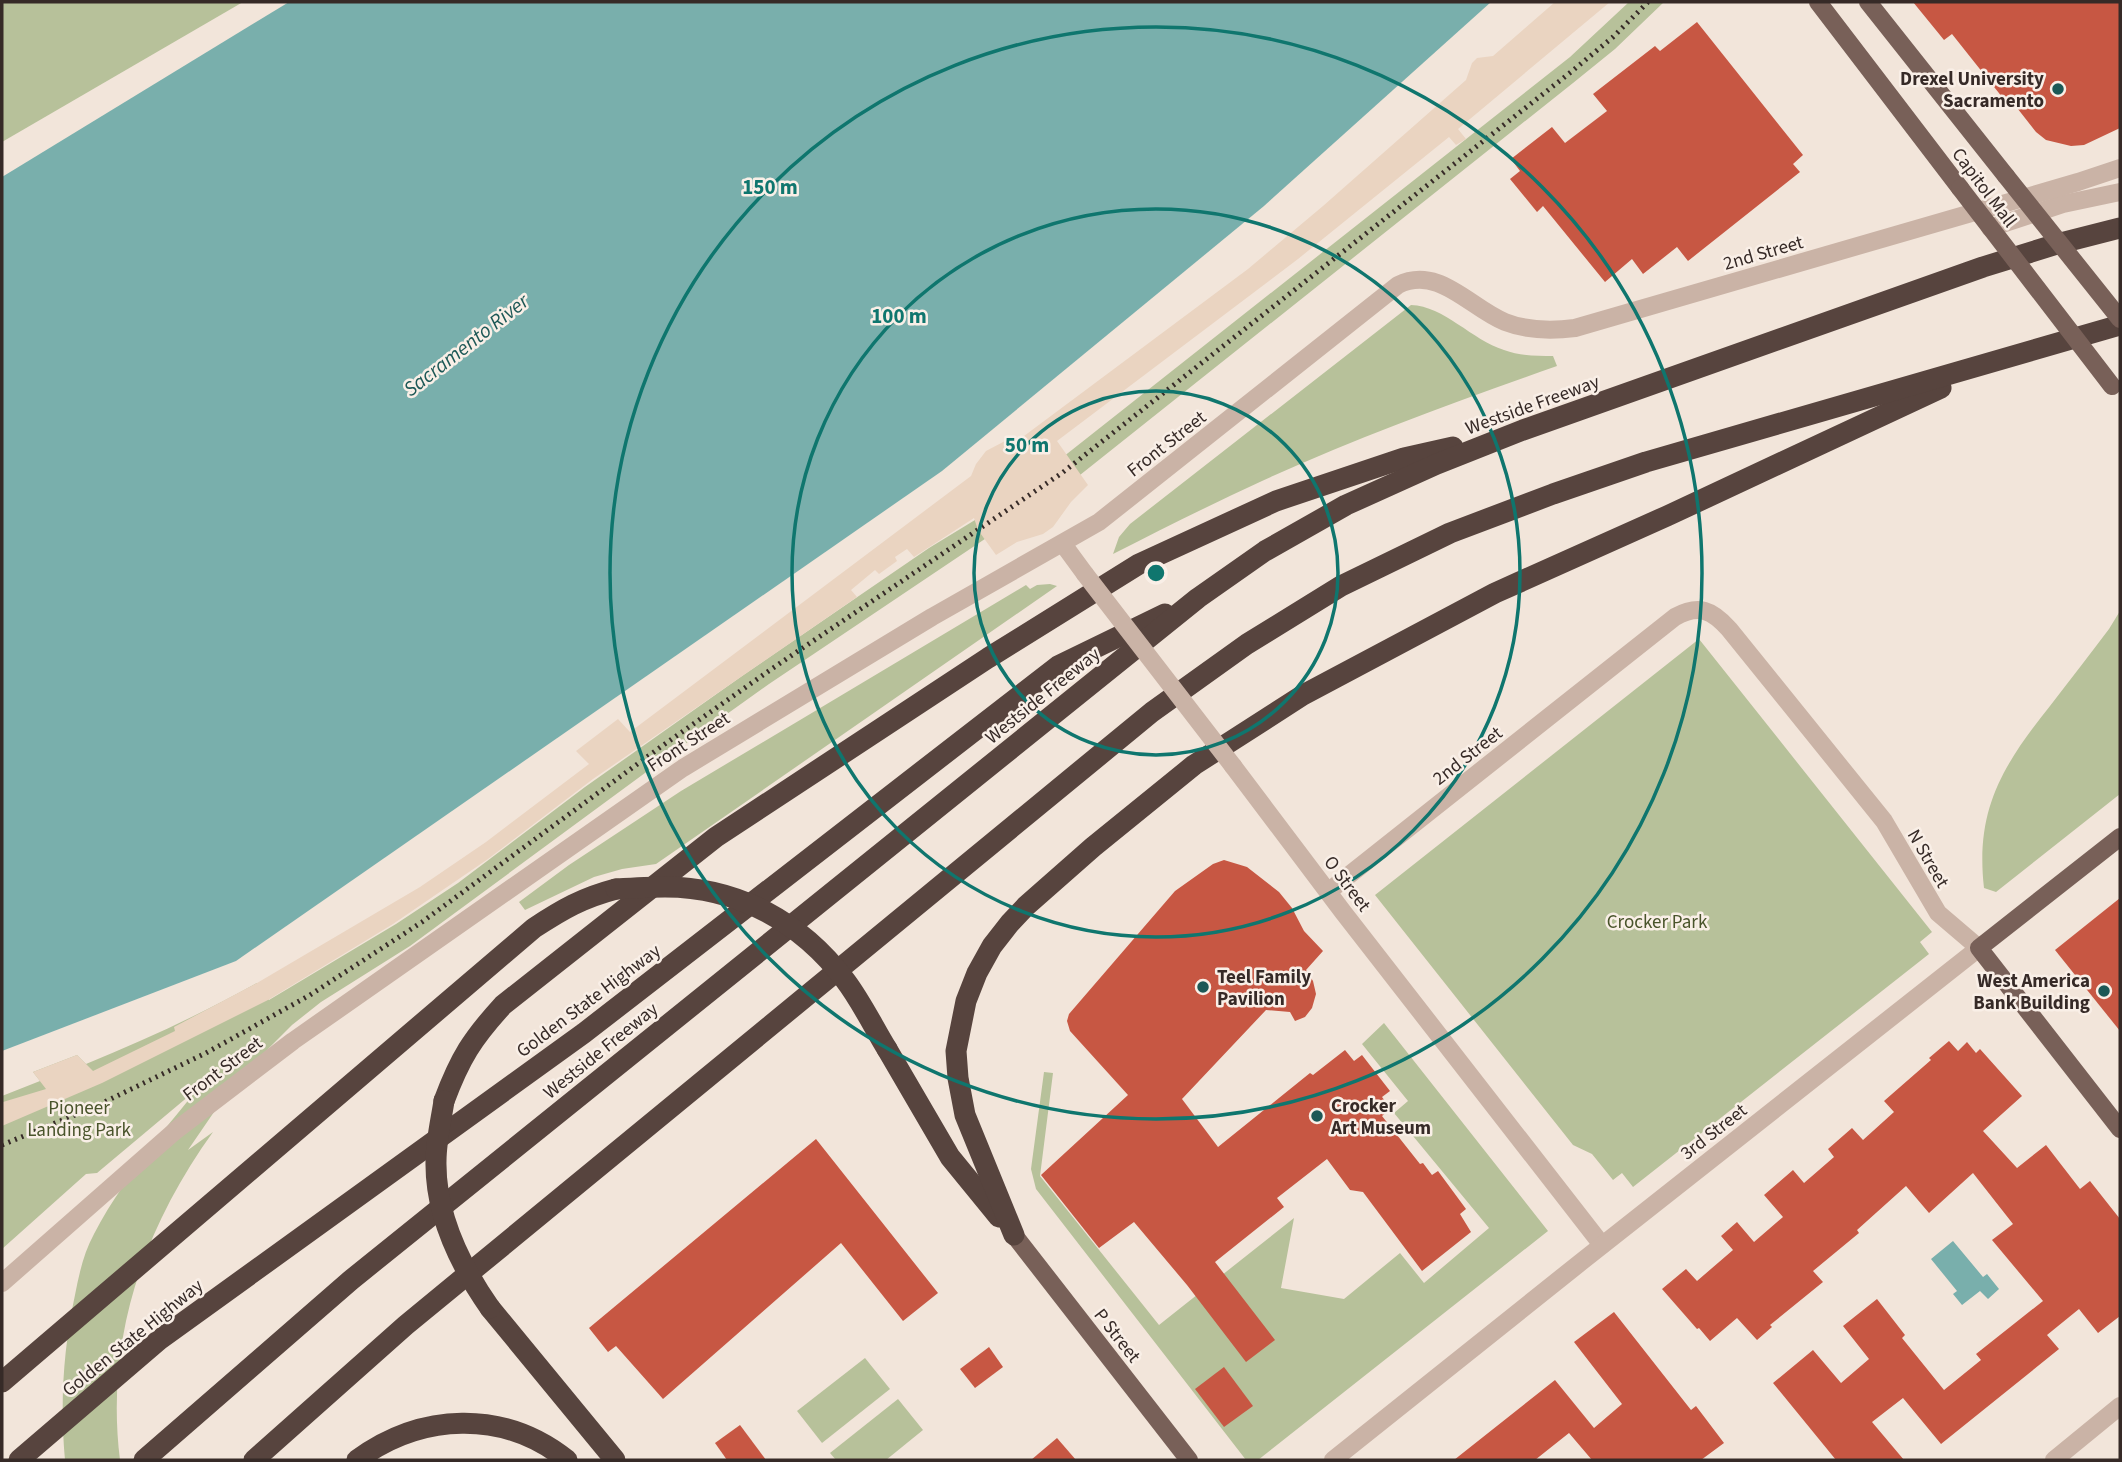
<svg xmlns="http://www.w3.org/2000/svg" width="2122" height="1462" font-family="'Source Sans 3',sans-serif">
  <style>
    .green { fill: #b7c19a }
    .plaza { fill: #ead4c1 }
    .water { fill: #79afac }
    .building { fill: #c75743 }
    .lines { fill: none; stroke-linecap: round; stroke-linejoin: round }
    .minor { stroke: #cab3a6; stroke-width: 18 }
    .major { stroke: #786058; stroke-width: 18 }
    .highway { stroke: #57443e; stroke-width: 21 }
    .rail { stroke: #362a27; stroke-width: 5; stroke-dasharray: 2 5; stroke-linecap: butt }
    .minor-bridge { stroke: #cab3a6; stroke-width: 18 }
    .major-bridge { stroke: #786058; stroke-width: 18 }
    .highway-bridge { stroke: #57443e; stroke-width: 21 }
    .ring { fill: none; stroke: #0f766e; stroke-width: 3.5 }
    .poi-dot { fill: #1c5856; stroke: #f9efe7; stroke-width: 2.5 }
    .labels { text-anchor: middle; stroke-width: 5; stroke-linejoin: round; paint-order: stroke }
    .poi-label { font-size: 19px; font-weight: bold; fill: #362a27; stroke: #f9efe7; text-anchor: end }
    .street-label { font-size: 19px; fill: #362a27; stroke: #f9efe7 }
    .park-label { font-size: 19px; fill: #49542b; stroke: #f9efe7 }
    .water-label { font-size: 21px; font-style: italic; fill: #1c5856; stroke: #f9efe7 }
    .centre { fill: #0f766e; stroke: #f9efe7; stroke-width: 3.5 }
    .ring-label { font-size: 21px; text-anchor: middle; font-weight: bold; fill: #0f766e; stroke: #f9efe7; stroke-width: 5; stroke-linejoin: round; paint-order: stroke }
  </style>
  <rect width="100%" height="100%" fill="#f2e5da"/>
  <g class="green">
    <polygon points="2,2 243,2 2,142"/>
    <path d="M1629 2H1664L1615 49 1573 83 1080 475 769 684 664 759 410 946 321 1002 292 1025 246 1071 227 1093 188 1150 213 1132C143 1229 105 1340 120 1460H65C60 1405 63 1350 75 1295 79 1274 84 1252 94 1234 111 1201 134 1170 156 1140 169 1123 184 1107 196 1090L97 1173 86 1174 2 1249V1096L40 1081 33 1072 77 1055 86 1064C145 1040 201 1014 257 983L269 1000 396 924 458 883 585 787 742 676 929 548 975 520 1044 472 1570 57Z"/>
    <path d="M1411 305C1444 306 1472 340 1504 350 1520 356 1537 356 1553 356L1557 366C1458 401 1358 437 1262 481 1212 504 1162 529 1113 554L1119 537 1130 524Z"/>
    <polygon points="1050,584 1057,586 656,864 622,869 594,877 525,910 519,902 569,865 681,791 1026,585 1030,589 1037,585"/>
    <path d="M2120 611V794L1996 892 1984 888C1975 809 2003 765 2050 706 2070 680 2090 654 2109 629Z"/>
    <polygon points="1699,639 1932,932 1920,942 1929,954 1633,1187 1622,1173 1613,1180 1592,1154 1573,1145 1375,895"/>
    <polygon points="1384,1023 1548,1231 1258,1460 1246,1460 1036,1189 1031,1169 1044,1072 1053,1073 1040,1176 1159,1325 1294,1218 1281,1288 1344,1299 1400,1253 1424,1283 1489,1228 1394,1113 1408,1101 1362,1044"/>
    <polygon points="865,1358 890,1389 822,1443 797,1411"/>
    <polygon points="898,1399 923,1430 886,1460 836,1460 830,1453"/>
  </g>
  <polygon class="plaza" points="1555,2 1610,2 1458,129 1466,139 1456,145 1449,137 1298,259 1057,441 1088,485 1071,502 1053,527 1043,534 1017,542 996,555 978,530 974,518 914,557 907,549 895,557 897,561 879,574 875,570 851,590 857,597 593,779 488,859 393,924 268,1000 102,1083 2,1126 2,1099 3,1102 46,1089 33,1072 77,1055 93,1071 175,1031 174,1027 257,983 420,887 486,842 589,764 576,751 618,719 630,732 971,476 976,464 986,451 1005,441 1020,439 1248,269 1323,206 1466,80 1472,63 1477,58 1493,56"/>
  <g class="water">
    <polygon points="289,2 1491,2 1264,206 942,471 236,961 2,1051 2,177"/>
    <polygon points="1953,1241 1983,1277 1987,1274 1999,1289 1988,1299 1980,1291 1962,1305 1953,1294 1957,1291 1931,1259"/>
  </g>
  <g class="building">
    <polygon points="1913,2 2120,2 2120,128 2084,145 2071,146 2046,140 2036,132 2014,104 2010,107 1952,34 1944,40"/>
    <polygon points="1697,22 1803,155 1793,164 1800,172 1688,261 1677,247 1643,274 1632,259 1605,282 1543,206 1537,212 1510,179 1520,171 1511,159 1552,127 1565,143 1607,111 1593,94 1655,46 1660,51"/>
    <polygon points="1224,860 1247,867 1279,892 1292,908 1304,931 1323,951 1306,970 1313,981 1316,994 1312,1008 1305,1017 1295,1021 1290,1012 1266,1010 1182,1099 1218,1147 1310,1073 1313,1075 1345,1050 1354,1061 1362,1055 1390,1091 1382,1097 1391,1109 1382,1116 1420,1164 1423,1163 1432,1175 1438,1171 1466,1209 1460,1214 1471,1232 1422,1271 1363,1192 1350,1190 1327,1159 1277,1198 1284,1207 1215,1262 1275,1340 1246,1362 1187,1285 1134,1222 1099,1248 1041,1175 1128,1095 1070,1031 1067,1021 1069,1014 1175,891 1213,864"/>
    <polygon points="2120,898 2120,1031 2055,950"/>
    <polygon points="1949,1041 1958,1051 1967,1042 1976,1053 1980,1049 2022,1096 1983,1131 2017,1168 2046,1145 2080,1189 2090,1181 2120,1219 2120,1316 2098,1333 2079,1309 2047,1335 2059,1349 1941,1444 1903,1398 1872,1422 1904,1460 1836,1460 1773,1383 1813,1350 1841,1383 1869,1359 1843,1326 1877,1299 1905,1335 1902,1338 1944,1390 1981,1360 1976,1354 2043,1301 1992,1240 2013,1224 1973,1173 1929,1213 1906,1186 1857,1230 1859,1233 1813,1271 1823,1282 1770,1325 1772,1327 1757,1340 1737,1318 1710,1341 1699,1328 1697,1329 1662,1289 1686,1269 1697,1281 1733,1250 1721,1236 1737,1222 1754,1242 1783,1217 1764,1195 1793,1170 1804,1183 1834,1157 1828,1149 1852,1128 1863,1140 1894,1112 1884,1101 1931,1060 1929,1058"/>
    <polygon points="816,1139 938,1293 903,1321 841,1243 663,1399 616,1346 608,1352 589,1328"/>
    <polygon points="1614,1312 1691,1410 1696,1406 1724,1443 1701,1460 1592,1460 1569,1433 1535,1460 1454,1460 1555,1380 1594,1428 1622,1404 1574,1342"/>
    <polygon points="989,1347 1003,1367 975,1388 960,1369"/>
    <polygon points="1224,1367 1253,1406 1224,1427 1195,1389"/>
    <polygon points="740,1425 766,1460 727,1460 715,1443"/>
    <polygon points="1057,1438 1076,1460 1031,1460"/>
  </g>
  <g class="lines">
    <g class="minor">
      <polyline points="1990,228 2063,204 2120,192"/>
      <polyline points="1063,544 1085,574"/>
      <polyline points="1233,766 1343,912 1602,1245"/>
      <path d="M1329 891 1675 617C1699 604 1712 610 1729 629L1884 821 1938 913 1979 948 1581 1262 1333 1460"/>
      <path d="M2 1283 175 1131 293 1041 683 768 932 617 1099 522 1398 285C1439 265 1470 308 1505 322 1528 331 1551 331 1575 328L2078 182 2120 168"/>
      <polyline points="2054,1460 2120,1406"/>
    </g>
    <g class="major">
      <polyline points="1818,2 1960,188"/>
      <polyline points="1868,2 2006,176"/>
      <polyline points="2120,837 1979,948 2120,1129"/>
      <polyline points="1014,1235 1189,1460"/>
    </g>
    <g class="highway">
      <polyline points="887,1049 950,1157 999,1217"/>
      <path d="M444 1101C460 1058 472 1039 503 1005L716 837 988 658 1139 564 1276 501 1404 458 1453 447"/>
      <polyline points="1014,1235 965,1115 958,1078 956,1051 966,1001 977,973 992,946 1010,923 1026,906 1093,847 1194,765 1303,695 1495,593 1667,516 1941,388"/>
      <polyline points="490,1308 615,1460"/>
      <path d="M2 1382 534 928C563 909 582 898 616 889"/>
      <polyline points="19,1460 159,1340 584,1033 1058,666 1165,614"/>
      <polyline points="144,1460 351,1280 1198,598 1265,551 1346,505 1437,464 1523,430 1983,267 2057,244 2120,228"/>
      <polyline points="254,1460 406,1325 1152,712 1247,644 1341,586 1450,533 1553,494 1646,462 2120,325"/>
      <path d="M357 1460C421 1413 503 1409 567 1460"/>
    </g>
    <polyline class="rail" points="2,1145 94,1107 206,1053 310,995 422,922 662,746 773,668 1062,473 1571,72 1613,37 1648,2"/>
    <polyline class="minor-bridge" points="1085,574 1233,766"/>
    <g class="major-bridge">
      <polyline points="2006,176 2120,319"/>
      <polyline points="1960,188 2112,386"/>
    </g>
    <g class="highway-bridge">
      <path d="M616 889C632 888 649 887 665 887 738 887 801 922 845 980 861 1001 873 1026 887 1049"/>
      <path d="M444 1101C441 1121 436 1141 436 1161 435 1214 460 1265 490 1308"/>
    </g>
  </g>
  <g class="ring">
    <circle cx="1156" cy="573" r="182"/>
    <circle cx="1156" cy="573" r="364"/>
    <circle cx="1156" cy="573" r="546"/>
  </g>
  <g class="poi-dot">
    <circle cx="2058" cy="89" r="7"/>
    <circle cx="1203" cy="987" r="7"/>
    <circle cx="2104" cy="991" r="7"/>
    <circle cx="1317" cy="1116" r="7"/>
  </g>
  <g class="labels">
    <g class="poi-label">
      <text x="2044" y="85">Drexel University<tspan x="2044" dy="22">Sacramento</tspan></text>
      <text x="1217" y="983" text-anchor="start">Teel Family<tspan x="1217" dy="22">Pavilion</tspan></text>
      <text x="2090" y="987">West America<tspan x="2090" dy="22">Bank Building</tspan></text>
      <text x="1331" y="1112" text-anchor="start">Crocker<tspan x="1331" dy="22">Art Museum</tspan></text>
    </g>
    <g class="street-label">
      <text transform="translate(1985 187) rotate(53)" y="7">Capitol Mall</text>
      <text transform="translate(1763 252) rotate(-16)" y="7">2nd Street</text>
      <text transform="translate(1532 404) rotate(-20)" y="7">Westside Freeway</text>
      <text transform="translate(1166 443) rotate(-38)" y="7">Front Street</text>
      <text transform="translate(1042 695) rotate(-39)" y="7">Westside Freeway</text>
      <text transform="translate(688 741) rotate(-33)" y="7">Front Street</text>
      <text transform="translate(1467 755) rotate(-38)" y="7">2nd Street</text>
      <text transform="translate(1929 858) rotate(60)" y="7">N Street</text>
      <text transform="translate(1348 883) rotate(53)" y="7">O Street</text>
      <text transform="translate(588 1000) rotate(-37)" y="7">Golden State Highway</text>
      <text transform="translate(600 1050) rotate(-39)" y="7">Westside Freeway</text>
      <text transform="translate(222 1068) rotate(-37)" y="7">Front Street</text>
      <text transform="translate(1713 1131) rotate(-38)" y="7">3rd Street</text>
      <text transform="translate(1118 1335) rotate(52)" y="7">P Street</text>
      <text transform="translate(132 1337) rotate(-39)" y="7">Golden State Highway</text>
    </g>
    <g class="park-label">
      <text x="1657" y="928">Crocker Park</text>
      <text x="79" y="1114">Pioneer<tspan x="79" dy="22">Landing Park</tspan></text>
    </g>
    <g class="water-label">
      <text transform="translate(466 345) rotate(-38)" y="7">Sacramento River</text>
    </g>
  </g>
  <circle cx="1156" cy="573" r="10" class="centre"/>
  <g class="ring-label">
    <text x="770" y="194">150 m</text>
    <text x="899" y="323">100 m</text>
    <text x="1027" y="452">50 m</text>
  </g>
  <rect width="2122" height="1462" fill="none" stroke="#362a27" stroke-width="7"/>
</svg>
